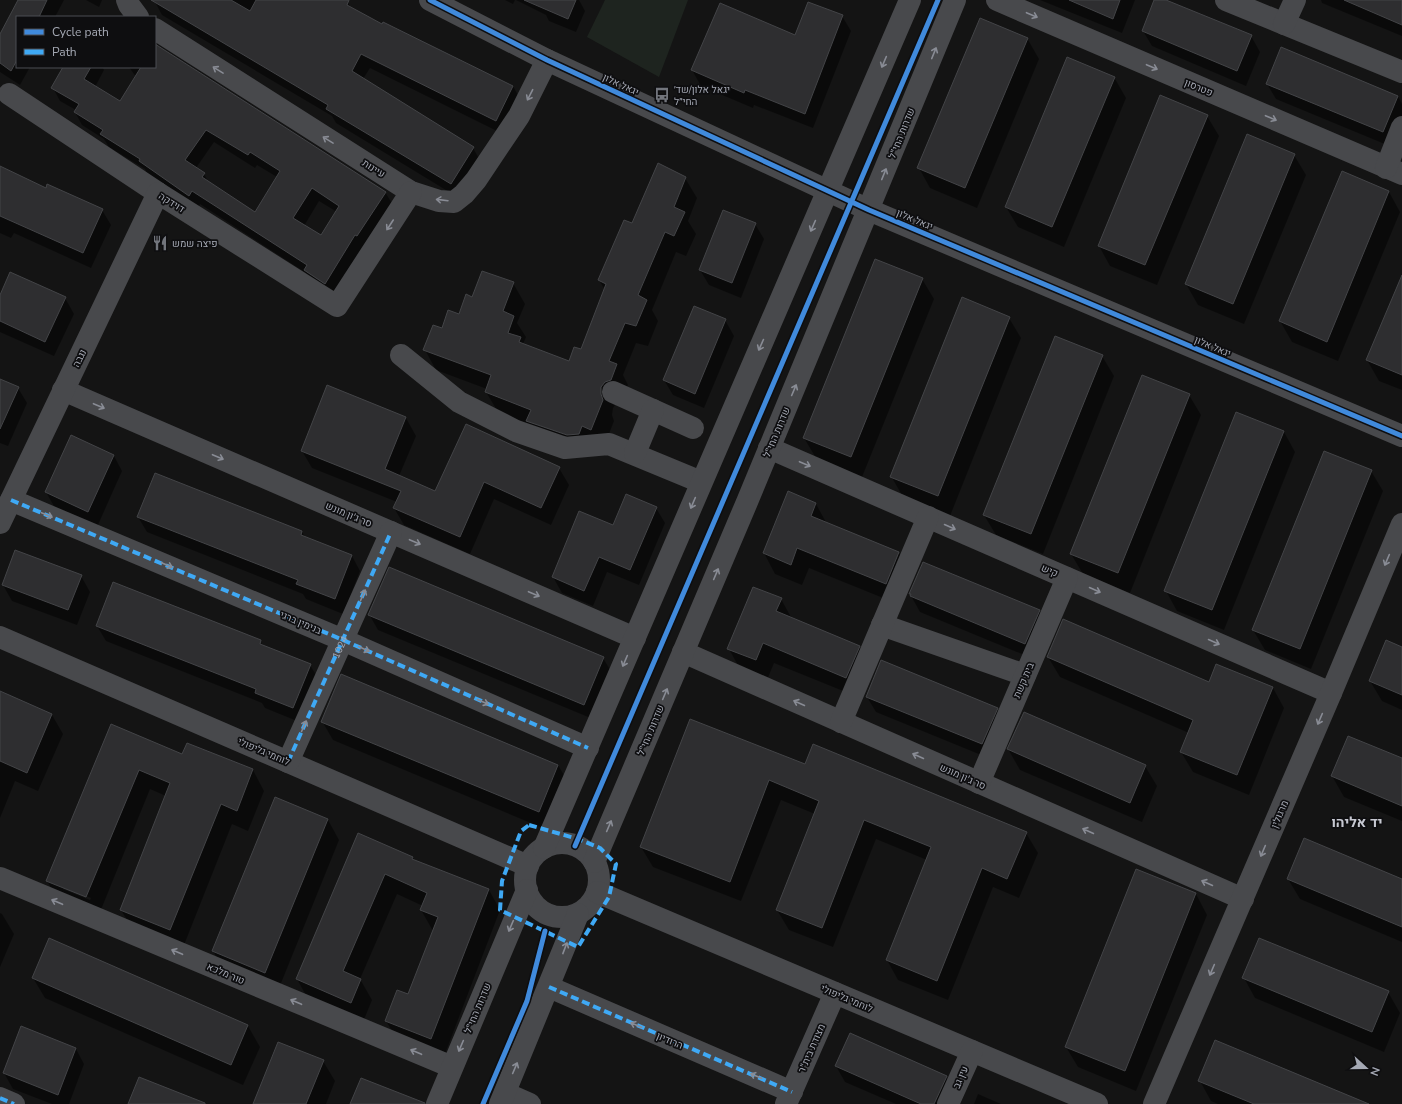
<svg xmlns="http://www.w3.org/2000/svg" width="1402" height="1104" font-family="'Nunito Sans',Heebo,sans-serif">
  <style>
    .green { fill: #1e241f }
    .shadow { fill: #0007; fill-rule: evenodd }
    .building { fill: #2e2e30; stroke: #434447; fill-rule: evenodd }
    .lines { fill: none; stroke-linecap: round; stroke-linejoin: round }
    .minor { stroke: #48494c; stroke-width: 22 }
    .quiet { stroke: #3fa9f5; stroke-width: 4; stroke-dasharray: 8 4; stroke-linecap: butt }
    .cycleway-casing { stroke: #0e0e10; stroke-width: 8 }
    .cycleway { stroke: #408adc; stroke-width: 5 }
    .oneway { stroke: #898c95 }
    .labels { text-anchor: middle; stroke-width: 3.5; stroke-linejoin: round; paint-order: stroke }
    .street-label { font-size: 10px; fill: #a5a9b4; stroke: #0e0e10 }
    .poi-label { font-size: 10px; fill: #a5a9b4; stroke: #0e0e10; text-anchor: start }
    .district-label { font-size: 14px; font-weight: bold; fill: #c6c8d1; stroke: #0e0e10 }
  </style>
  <rect width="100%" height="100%" fill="#141414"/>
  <polygon class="green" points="605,0 688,0 659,77 587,37"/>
  <g class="shadow">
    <polygon points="19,0 64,0 55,17 17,17 17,67 30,67 20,85 0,72 0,37"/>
    <polygon points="86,0 102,0 99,7"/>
    <polygon points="154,0 343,0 348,2 351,9 513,86 521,101 505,135 370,68 363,79 473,148 481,162 459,198 336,123 332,116 162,15"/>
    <polygon points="505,0 515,0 513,4"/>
    <polygon points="516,0 579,0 585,11 576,32 549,21 546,15"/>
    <polygon points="1040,0 1135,0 1122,33"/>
    <polygon points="1156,0 1164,0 1251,36 1260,52 1246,86 1152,46 1143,31"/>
    <polygon points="1321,0 1402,0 1402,36 1322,3"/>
    <polygon points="842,16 851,31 813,128 754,105 753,108 701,86 692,70 796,36"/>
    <polygon points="1027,38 1039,59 977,208 930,188 919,168"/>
    <path d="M155 45 385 192 393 205 333 296 312 283 306 273 200 204 197 209 147 174 145 169 109 147 104 139 82 125 75 112 76 110 60 101 53 88 65 67H102L104 70 95 87 121 102 136 77 129 67H155ZM214 142 255 168 257 165 277 177 255 213 209 183 204 174 196 168ZM319 201 337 212 322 237 304 226Z"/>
    <polygon points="1114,77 1126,98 1064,247 1018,227 1006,207"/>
    <polygon points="1267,84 1398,96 1402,104 1402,123 1392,147 1276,99"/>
    <polygon points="1207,116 1219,136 1157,285 1110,266 1099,246"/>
    <polygon points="1294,155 1306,175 1244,324 1198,305 1186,284"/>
    <polygon points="0,167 46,189 102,210 111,225 91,268 14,233 11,238 0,233"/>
    <polygon points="1342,173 1389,192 1400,212 1338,361 1292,342 1280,321"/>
    <polygon points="685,178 697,198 688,221 696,234 686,256 676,252 652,310 658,321 648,346 636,343 623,375 628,385 622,400 617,402 613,408 612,415 614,421 603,449 591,454 498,412 486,392 487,389 436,370 425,350 442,330 459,316 473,298 513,283 525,304 517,323 526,337 523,344 570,362 581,351 605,290 599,280 632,225"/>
    <polygon points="755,224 764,239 741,298 709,285 700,270"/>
    <polygon points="1402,277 1402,390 1379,381 1367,360"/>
    <polygon points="922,279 934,299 862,477 816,458 804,438"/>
    <polygon points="0,298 65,298 74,314 54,356 0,332"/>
    <polygon points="1009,318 1021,338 950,516 903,497 891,476"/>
    <polygon points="725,320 734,336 704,408 673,395 664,380"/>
    <polygon points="1102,356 1114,376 1043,554 996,535 984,515"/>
    <polygon points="0,380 18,388 27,403 8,446 0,443"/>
    <polygon points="1189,395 1201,415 1130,593 1083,574 1071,554"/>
    <polygon points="1237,413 1284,432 1295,452 1224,630 1177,611 1166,591"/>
    <polygon points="406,418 416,436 399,476 436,492 466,426 559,468 569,485 551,525 494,499 470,554 404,525 394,508 397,502 312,468 302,451"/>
    <polygon points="114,456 122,471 97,527 55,508 46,492"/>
    <polygon points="1371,471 1383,491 1311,669 1265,650 1253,630"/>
    <polygon points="155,474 302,532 305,537 352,556 360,571 343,614 306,599 303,594 147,532 138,517"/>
    <polygon points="788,493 816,504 827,524 899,553 911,573 898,604 809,568 802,585 775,574 764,553"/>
    <polygon points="656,508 665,523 639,585 607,572 593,606 562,593 553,577 613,526"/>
    <polygon points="81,576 90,592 77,625 12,601 3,585"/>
    <polygon points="910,594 1039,611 1048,626 1034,659 920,612"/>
    <polygon points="781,599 792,619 859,646 871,667 858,697 774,663 767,680 740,669 729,649"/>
    <polygon points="369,614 603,658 612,673 593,719 378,630"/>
    <polygon points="97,626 260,641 263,646 310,665 319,680 302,723 265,708 262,703 106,641"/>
    <polygon points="1402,648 1402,710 1382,701 1370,681"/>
    <polygon points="1048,657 1209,684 1273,688 1284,708 1249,795 1193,772 1181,752 1189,733 1060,677"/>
    <polygon points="0,692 52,715 63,734 38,791 15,781 0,818"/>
    <polygon points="867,697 997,709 1006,724 991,759 876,712"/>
    <polygon points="691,720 806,765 1026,833 1038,853 1019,898 993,887 948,1000 898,980 887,960 927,860 876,839 833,947 789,930 777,910 815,814 781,800 741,901 653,867 641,847"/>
    <polygon points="322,721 558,765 569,784 550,831 333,740"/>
    <path d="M112 726 183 755 187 744 253 770 264 791 248 831 232 824 182 950 133 930 121 910 166 796 150 789 98 917 59 901 47 881ZM63 887 91 898 90 900 63 889Z"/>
    <polygon points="1008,749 1145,766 1157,786 1142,822 1020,770"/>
    <polygon points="1402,759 1402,821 1344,797 1332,776"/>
    <polygon points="328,820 339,840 277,993 225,971 213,951"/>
    <polygon points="359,835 413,858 415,861 489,890 500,910 443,1059 398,1041 386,1021 409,995 433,931 421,910 423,906 397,894 360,979 372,1000 363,1022 308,999 297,979"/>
    <polygon points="1288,879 1402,880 1402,942 1300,899"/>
    <polygon points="1196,894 1207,915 1136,1091 1078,1067 1066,1047"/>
    <polygon points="0,913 2,914 14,934 0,967"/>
    <polygon points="50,939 248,1026 260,1047 243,1085 45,998 33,978"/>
    <polygon points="1244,978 1388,992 1400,1013 1384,1052 1255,998"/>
    <polygon points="76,1049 84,1064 69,1104 52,1104 13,1089 4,1073"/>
    <polygon points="323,1061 335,1081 326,1104 254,1104"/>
    <polygon points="836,1066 946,1077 955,1092 949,1104 896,1104 845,1082"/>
    <polygon points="1200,1081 1350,1104 1218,1104 1211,1101"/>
    <polygon points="978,1094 1001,1104 974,1104"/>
  </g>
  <g class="building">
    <polygon points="18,0 47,0 39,17 17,17 17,60 11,71 0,63 0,34"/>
    <polygon points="151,0 231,0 250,11 256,0 349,0 347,5 382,24 383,22 513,86 496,121 361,54 352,71 474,147 451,184 326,109 328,105"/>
    <polygon points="524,0 576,0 568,19"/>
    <polygon points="1069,0 1120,0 1113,19"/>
    <polygon points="1154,0 1166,0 1252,35 1237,71 1142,31"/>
    <polygon points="1344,0 1402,0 1402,25"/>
    <polygon points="808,2 843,15 805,114 745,90 744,93 691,70 720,3 795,35"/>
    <polygon points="980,18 1028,38 965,188 917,168"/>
    <path d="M155 44 386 192 357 236 355 235 325 284 304 270 307 265 192 191 189 196 139 161 140 159 100 134 103 130 74 112 79 104 51 88 63 67H91L84 79 120 101 141 67H155ZM206 130 248 155 250 152 280 171 255 212 202 177 205 173 185 160ZM312 188 339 206 321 235 293 218Z"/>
    <polygon points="1281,47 1398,96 1383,132 1266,84"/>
    <polygon points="1067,57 1115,77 1052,227 1005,207"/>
    <polygon points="1160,95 1208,115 1145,265 1098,246"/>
    <polygon points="1247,134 1295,154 1233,304 1185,284"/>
    <polygon points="658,163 686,177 674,207 685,212 674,236 665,232 638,295 647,300 636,326 625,323 609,361 617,364 611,380 605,382 601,387 601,394 603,400 591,430 582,426 579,434 567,435 526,421 531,410 485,392 491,375 423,350 433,325 442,328 448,310 459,314 466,294 472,297 482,271 514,282 503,311 514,316 508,333 521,337 519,342 569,361 574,347 581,349 606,284 598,280 624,220 632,223"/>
    <polygon points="0,166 46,188 47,184 103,209 83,253 0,216"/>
    <polygon points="1342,171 1389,191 1327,342 1279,321"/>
    <polygon points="723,210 756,223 732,283 699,270"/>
    <polygon points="875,259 923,278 851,457 803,438"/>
    <polygon points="10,272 66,297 45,342 0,321 0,295"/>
    <polygon points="1402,275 1402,375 1366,360"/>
    <polygon points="962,297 1010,317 938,496 890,477"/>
    <polygon points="694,306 726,319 695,394 663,380"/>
    <polygon points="1055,336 1103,355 1031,534 983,515"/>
    <polygon points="1142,375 1190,394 1118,573 1070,554"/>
    <polygon points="0,379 19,387 0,429"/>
    <polygon points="327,385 406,417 385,469 435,491 466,424 560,467 541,508 484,482 460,537 393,508 401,491 301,451"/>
    <polygon points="1236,412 1284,431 1212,610 1164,591"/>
    <polygon points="71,435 114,455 88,512 45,492"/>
    <polygon points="1324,451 1372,470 1300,649 1252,630"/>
    <polygon points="155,473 302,531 301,535 352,555 335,599 296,584 298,580 137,517"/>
    <polygon points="788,491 816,503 811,516 899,552 886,584 797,548 791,565 763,553"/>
    <polygon points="626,494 657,507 630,570 599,557 584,591 552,577 579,511 613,525"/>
    <polygon points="15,550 82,575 68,610 2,585"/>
    <polygon points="923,562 1040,610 1025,644 910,596 911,594 909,594"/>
    <polygon points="389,567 604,657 584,705 368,615"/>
    <polygon points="113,582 261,640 260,644 311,664 293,708 255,693 256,689 96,626"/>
    <polygon points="753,587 782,598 776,611 860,646 846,678 763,643 756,660 727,649"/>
    <polygon points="1063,619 1209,682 1216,664 1273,687 1237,775 1180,752 1193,720 1047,657"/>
    <polygon points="1386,640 1402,647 1402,695 1369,681"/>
    <polygon points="881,660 998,708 982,744 866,697"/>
    <polygon points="341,674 558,765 539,812 321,722"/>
    <polygon points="0,691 52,714 27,773 0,761"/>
    <polygon points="1024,712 1146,765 1130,803 1007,749"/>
    <polygon points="690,719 805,764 813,744 1027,832 1007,879 982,868 937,981 886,960 931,847 864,820 822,928 776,910 819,801 769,780 730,882 640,847"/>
    <polygon points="111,724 182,754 187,743 253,769 237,811 221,804 170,930 120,910 170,783 139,770 86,897 46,881"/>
    <polygon points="1348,736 1402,758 1402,806 1331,776"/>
    <polygon points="275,797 328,819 265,973 212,951"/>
    <polygon points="358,833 413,857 412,859 489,889 431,1039 385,1021 397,990 408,994 438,917 420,910 427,893 385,874 343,971 361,979 351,1003 296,979"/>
    <polygon points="1304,838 1402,879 1402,927 1287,879"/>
    <polygon points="1136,869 1196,893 1125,1071 1065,1047"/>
    <polygon points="49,938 248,1025 231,1065 32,978"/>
    <polygon points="1259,938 1389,991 1372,1032 1242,978"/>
    <polygon points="21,1026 76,1048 58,1095 3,1073"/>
    <polygon points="850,1033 947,1076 934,1104 921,1104 835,1066"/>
    <polygon points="1215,1040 1369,1104 1254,1104 1198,1081"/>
    <polygon points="278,1042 324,1060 306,1104 253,1104"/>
    <polygon points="139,1077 205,1103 205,1104 128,1104"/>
    <polygon points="361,1078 425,1103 425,1104 350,1104"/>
  </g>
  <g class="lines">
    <g class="minor">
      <polyline points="127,0 129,5 138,17"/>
      <polyline points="430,0 547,60 869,210 1402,436"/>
      <polyline points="997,0 1402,174"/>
      <polyline points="1226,0 1402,72"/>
      <polyline points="1284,24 1295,0"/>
      <polyline points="155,29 411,192 439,201 454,202 464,194 476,180 519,116 547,60"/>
      <polyline points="9,94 158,193 337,306 411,192"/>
      <polyline points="1386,168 1402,127"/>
      <polyline points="401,355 459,402 516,431 565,448 609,444 701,482"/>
      <polyline points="63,390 635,638"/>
      <polyline points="613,392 693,428"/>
      <polyline points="769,448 1331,693"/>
      <polyline points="635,453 653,410"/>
      <polyline points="11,500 343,640 588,748"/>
      <polyline points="0,523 158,193"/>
      <polyline points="882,625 1025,675"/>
      <polyline points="0,637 528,866"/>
      <polyline points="683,652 1243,899"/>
      <polyline points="841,722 928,517"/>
      <path id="s1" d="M288 762 391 532"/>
      <polyline points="979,783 1067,578"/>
      <circle cx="562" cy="880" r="37"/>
      <polyline points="544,848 910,0"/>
      <polyline points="594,862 747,502 955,0"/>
      <polyline points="0,878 452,1067"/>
      <polyline points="597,892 1097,1104"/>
      <polyline points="549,987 792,1092"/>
      <polyline points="505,1093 530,1104"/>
      <polyline points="0,1098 14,1104"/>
      <polyline points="437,1104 527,890"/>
      <polyline points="500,1104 578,914"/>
      <polyline points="786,1104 835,993"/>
      <polyline points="948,1104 972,1051"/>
      <polyline points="1154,1104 1331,693 1402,524"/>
    </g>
    <g class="quiet">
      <polyline points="11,500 343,640 588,748"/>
      <polyline points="288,762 391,532"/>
      <polygon points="529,825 578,839 600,848 616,864 609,897 578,947 500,910 502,881 521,831"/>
      <polyline points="549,987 792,1092"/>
      <polyline points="0,1098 14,1104"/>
    </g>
    <g class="cycleway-casing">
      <g id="cycleway">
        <polyline points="430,0 547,60 869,210 1402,436"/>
        <polyline points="575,846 938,0"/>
        <polyline points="483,1104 527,1001 545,931"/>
      </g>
    </g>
    <use href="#cycleway" class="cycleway"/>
  </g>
  <defs><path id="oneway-shaft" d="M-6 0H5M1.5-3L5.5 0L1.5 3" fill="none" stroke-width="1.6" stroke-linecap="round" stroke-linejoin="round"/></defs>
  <g class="oneway">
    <use href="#oneway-shaft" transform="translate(1032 15) rotate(23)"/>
    <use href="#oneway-shaft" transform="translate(934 53) rotate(-68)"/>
    <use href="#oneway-shaft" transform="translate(884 62) rotate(113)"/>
    <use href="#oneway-shaft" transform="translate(1152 67) rotate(23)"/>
    <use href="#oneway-shaft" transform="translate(218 70) rotate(-148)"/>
    <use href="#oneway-shaft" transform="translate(530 95) rotate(117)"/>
    <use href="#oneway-shaft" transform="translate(1271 118) rotate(23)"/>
    <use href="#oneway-shaft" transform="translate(328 140) rotate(-148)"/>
    <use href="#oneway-shaft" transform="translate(884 174) rotate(-68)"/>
    <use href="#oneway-shaft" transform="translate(442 200) rotate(-173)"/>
    <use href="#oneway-shaft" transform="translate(390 225) rotate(123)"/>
    <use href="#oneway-shaft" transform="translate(813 226) rotate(114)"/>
    <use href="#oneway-shaft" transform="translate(761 345) rotate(114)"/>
    <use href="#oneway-shaft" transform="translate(794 390) rotate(-67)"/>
    <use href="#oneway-shaft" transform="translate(99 406) rotate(23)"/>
    <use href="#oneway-shaft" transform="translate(218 457) rotate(23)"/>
    <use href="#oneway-shaft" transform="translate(805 464) rotate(23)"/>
    <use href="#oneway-shaft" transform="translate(693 503) rotate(113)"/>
    <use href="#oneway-shaft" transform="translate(47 515) rotate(23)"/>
    <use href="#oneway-shaft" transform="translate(950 527) rotate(24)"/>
    <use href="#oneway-shaft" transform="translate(415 542) rotate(23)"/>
    <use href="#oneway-shaft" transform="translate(1387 560) rotate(113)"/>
    <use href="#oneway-shaft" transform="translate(167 565) rotate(23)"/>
    <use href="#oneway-shaft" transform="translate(716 574) rotate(-67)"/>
    <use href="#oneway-shaft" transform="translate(1095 590) rotate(24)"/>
    <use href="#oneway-shaft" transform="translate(534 594) rotate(23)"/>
    <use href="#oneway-shaft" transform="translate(363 595) rotate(-66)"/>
    <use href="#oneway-shaft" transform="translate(1214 642) rotate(24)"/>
    <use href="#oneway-shaft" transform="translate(364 649) rotate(24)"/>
    <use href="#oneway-shaft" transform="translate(625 661) rotate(113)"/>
    <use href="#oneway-shaft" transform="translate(665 694) rotate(-67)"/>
    <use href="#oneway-shaft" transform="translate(483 702) rotate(24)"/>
    <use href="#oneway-shaft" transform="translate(799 703) rotate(-156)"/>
    <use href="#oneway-shaft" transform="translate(1320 719) rotate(113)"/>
    <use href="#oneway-shaft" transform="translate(304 726) rotate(-66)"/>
    <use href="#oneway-shaft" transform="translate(918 756) rotate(-156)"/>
    <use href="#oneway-shaft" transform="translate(609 826) rotate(-67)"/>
    <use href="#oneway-shaft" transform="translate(1088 831) rotate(-156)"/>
    <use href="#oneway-shaft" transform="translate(1263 851) rotate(113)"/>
    <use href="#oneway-shaft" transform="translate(1207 883) rotate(-156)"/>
    <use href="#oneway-shaft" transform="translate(57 902) rotate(-157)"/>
    <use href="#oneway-shaft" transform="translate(511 926) rotate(113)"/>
    <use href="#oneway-shaft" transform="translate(565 948) rotate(-69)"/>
    <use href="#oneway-shaft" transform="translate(177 952) rotate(-157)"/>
    <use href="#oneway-shaft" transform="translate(1212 970) rotate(113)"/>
    <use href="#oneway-shaft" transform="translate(296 1002) rotate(-157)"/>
    <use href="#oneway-shaft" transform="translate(636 1025) rotate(-157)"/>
    <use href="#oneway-shaft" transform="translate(461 1046) rotate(113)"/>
    <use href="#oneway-shaft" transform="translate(416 1052) rotate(-157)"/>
    <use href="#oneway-shaft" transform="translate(515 1068) rotate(-67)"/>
    <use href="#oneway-shaft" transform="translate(756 1076) rotate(-157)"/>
  </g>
  <defs>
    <g id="bus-bare" transform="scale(1.2)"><path d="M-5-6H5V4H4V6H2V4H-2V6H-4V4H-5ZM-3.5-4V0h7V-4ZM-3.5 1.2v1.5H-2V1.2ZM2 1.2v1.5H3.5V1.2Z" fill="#72757c" stroke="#0e0e10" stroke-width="2.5" paint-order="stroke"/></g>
    <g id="restaurant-bare" transform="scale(1.2)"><path d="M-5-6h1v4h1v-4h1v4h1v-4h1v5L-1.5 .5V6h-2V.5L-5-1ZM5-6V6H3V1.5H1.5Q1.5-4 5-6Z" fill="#72757c" stroke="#0e0e10" stroke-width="2.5" paint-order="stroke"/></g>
  </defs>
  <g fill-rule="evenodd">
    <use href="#bus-bare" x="662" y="95"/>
    <use href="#restaurant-bare" x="160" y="243"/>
  </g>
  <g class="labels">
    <g class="street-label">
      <text transform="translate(621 84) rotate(25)" y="4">יגאל אלון</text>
      <text transform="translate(1199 87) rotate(23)" y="4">פטרסון</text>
      <text transform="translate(901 133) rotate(-68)" y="4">שדרות החי"ל</text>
      <text transform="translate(374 168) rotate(32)" y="4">עיינות</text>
      <text transform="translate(172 202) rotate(32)" y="4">דוידקה</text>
      <text transform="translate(915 219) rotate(23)" y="4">יגאל אלון</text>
      <text transform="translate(1213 346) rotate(23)" y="4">יגאל אלון</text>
      <text transform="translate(79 358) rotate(-64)" y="4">נגבה</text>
      <text transform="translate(776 432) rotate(-67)" y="4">שדרות החי"ל</text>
      <text transform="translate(349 514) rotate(23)" y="4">סר ג'ון מונש</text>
      <text transform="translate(1050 570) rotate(24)" y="4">קיש</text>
      <text transform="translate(301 622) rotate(23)" y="4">בנימין ברגי</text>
      <text dy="4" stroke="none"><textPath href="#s1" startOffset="126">1024</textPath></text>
      <text transform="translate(1023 680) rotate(-67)" y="4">בית קשת</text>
      <text transform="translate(650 730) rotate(-67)" y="4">שדרות החי"ל</text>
      <text transform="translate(264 751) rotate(23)" y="4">לוחמי גליפולי</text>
      <text transform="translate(963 776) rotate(24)" y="4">סר ג'ון מונש</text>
      <text transform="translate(1279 814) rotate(-67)" y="4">מרגולין</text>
      <text transform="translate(226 973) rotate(23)" y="4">טור מלכא</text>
      <text transform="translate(847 998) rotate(23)" y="4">לוחמי גליפולי</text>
      <text transform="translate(477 1008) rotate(-67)" y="4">שדרות החי"ל</text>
      <text transform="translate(670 1040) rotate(23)" y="4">הרודיון</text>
      <text transform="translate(811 1048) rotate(-66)" y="4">מצודת בית"ר</text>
      <text transform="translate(960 1077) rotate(-66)" y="4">עין גב</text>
    </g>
    <g class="poi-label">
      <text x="674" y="93">יגאל אלון/שד׳<tspan x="674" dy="12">החי״ל</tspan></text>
      <text x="172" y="247">פיצה שמש</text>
    </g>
    <g class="district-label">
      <text x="1357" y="827">יד אליהו</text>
    </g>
  </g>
  <rect x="16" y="16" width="140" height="52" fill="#0e0e10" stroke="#4a4c52"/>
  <rect x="24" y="29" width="20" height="6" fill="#408adc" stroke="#4a4c52"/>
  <text x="52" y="36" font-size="12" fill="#a5a9b4">Cycle path</text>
  <rect x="24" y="49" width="20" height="6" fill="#3fa9f5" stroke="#4a4c52"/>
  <text x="52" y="56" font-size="12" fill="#a5a9b4">Path</text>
  <g transform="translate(1366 1068) rotate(111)" stroke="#0e0e10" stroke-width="3" paint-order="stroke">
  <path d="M0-3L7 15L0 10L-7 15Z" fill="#a5a9b4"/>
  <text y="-6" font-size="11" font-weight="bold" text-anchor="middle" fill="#a5a9b4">N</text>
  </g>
</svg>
